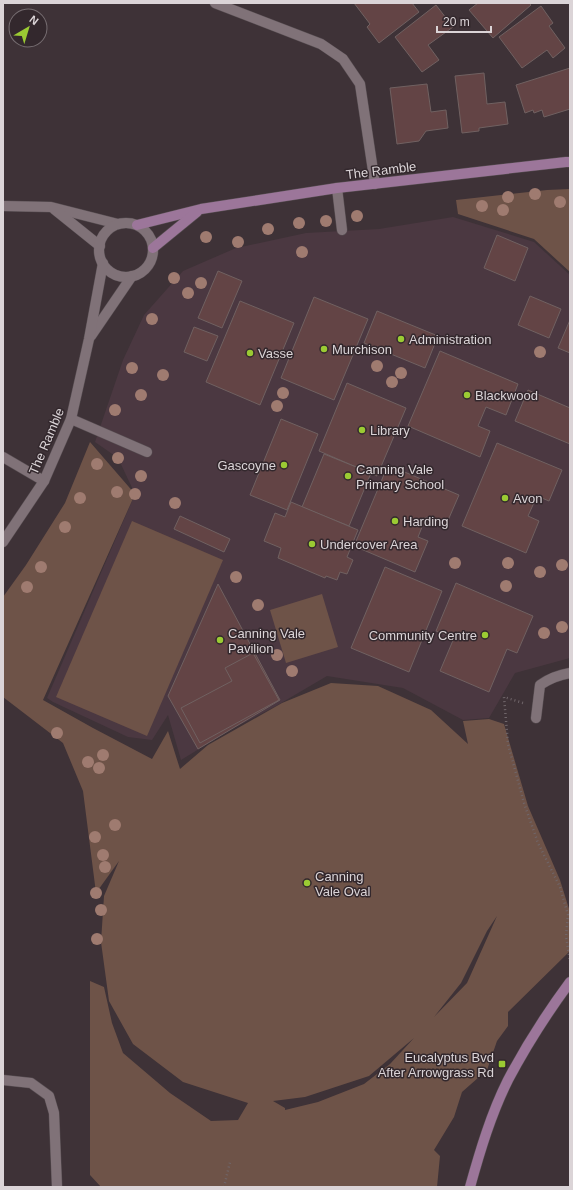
<svg xmlns="http://www.w3.org/2000/svg" width="573" height="1190" font-family="Helvetica,sans-serif">
  <style>
    .built { fill: #4b3841 }
    .green { fill: #6e5348; fill-rule: evenodd }
    .building { fill: #634445; stroke: #706161 }
    .lines { fill: none; stroke-linecap: round; stroke-linejoin: round }
    .lane-casing { stroke: #574e52; stroke-width: 11 }
    .street-casing { stroke: #574e52; stroke-width: 11 }
    .secondary-casing { stroke: #574e52; stroke-width: 11 }
    .path { stroke: #70666a; stroke-width: 2.5; stroke-dasharray: 1 3; stroke-linecap: butt }
    .lane { stroke: #807278; stroke-width: 10 }
    .street { stroke: #807278; stroke-width: 10 }
    .secondary { stroke: #9c769a; stroke-width: 10 }
    .tree { fill: #9f7b70 }
    .poi-dot { fill: #9bcb33; stroke: #33282d; stroke-width: 1.5 }
    .labels { text-anchor: middle; stroke-width: 3; stroke-linejoin: round; paint-order: stroke }
    .street-label { font-size: 13px; fill: #dbd4d7; stroke: #33282d }
    .poi-label { font-size: 13px; fill: #dbd4d7; stroke: #33282d; text-anchor: start }
  </style>
  <rect width="100%" height="100%" fill="#3e3237"/>
  <polygon class="built" points="453,217 534,242 570,275 570,658 515,673 489,718 463,720 403,688 327,676 276,706 230,730 181,760 168,715 152,740 128,737 53,702 47,698 135,494 118,458 95,442 123,360 144,315 183,271 236,248 306,233 379,229"/>
  <g class="green">
    <polygon points="570,189 570,272 534,239 458,214 456,200 547,190"/>
    <path d="M90 442 135 494 43 700 93 728 152 759 168 731 180 769 208 745 282 703 331 683 378 686 431 710 468 744 463 721 489 719 504 724 528 806 560 880 570 912V951L508 1012V1026L497 1041 487 1070 462 1092 454 1117 434 1150 440 1156 437 1187H101L90 1175V981L104 987 112 1023 123 1053 170 1093 211 1121 238 1120 248 1103 183 1082 133 1044 109 1001 101 942 104 896 119 861 96 893 83 791 63 743 3 697V597L26 565 65 503ZM497 916 467 983 434 1017 461 983 487 931ZM414 1038 390 1064 364 1084 318 1102 285 1110V1108L273 1101 305 1097 369 1076Z"/>
    <polygon points="132,521 223,560 147,736 56,697"/>
    <polygon points="322,594 338,647 286,663 270,610"/>
  </g>
  <g class="building">
    <polygon points="354,3 412,3 419,12 379,43 367,27 370,24"/>
    <polygon points="478,3 529,3 531,5 493,38 469,10"/>
    <polygon points="436,5 453,27 428,45 439,60 422,72 395,37"/>
    <polygon points="541,6 553,23 549,26 565,48 553,58 547,50 522,68 499,37"/>
    <polygon points="570,68 570,109 544,117 542,110 534,113 533,110 525,113 516,85"/>
    <polygon points="484,73 487,104 505,102 508,124 479,128 479,131 462,133 455,76"/>
    <polygon points="427,84 431,112 446,110 448,128 426,131 419,141 397,144 390,88"/>
    <polygon points="497,235 528,248 515,281 484,268"/>
    <polygon points="218,271 242,281 222,328 198,318"/>
    <polygon points="530,296 561,309 549,338 518,325"/>
    <polygon points="314,297 368,319 334,400 281,378"/>
    <polygon points="240,301 294,323 260,405 206,382"/>
    <polygon points="377,311 438,336 425,368 364,343"/>
    <polygon points="570,320 570,353 558,348"/>
    <polygon points="194,327 218,336 207,361 184,352"/>
    <polygon points="440,351 518,384 506,415 486,407 478,426 490,431 480,457 408,426"/>
    <polygon points="347,383 406,408 377,476 319,451"/>
    <polygon points="528,390 570,408 570,444 515,421"/>
    <polygon points="281,419 318,434 287,510 250,495"/>
    <polygon points="497,443 562,470 549,501 537,496 528,516 539,521 526,553 462,526"/>
    <polygon points="324,454 371,473 349,526 302,507"/>
    <polygon points="388,465 459,495 446,525 426,517 418,537 428,541 415,572 354,546"/>
    <polygon points="291,502 358,530 347,557 353,560 347,574 340,572 337,580 326,576 325,578 278,558 281,548 264,541 275,513 285,517"/>
    <polygon points="180,516 230,539 224,552 174,529"/>
    <polygon points="385,567 442,591 409,672 351,648"/>
    <polygon points="456,583 533,616 517,653 507,649 489,692 440,671 454,638 436,631"/>
    <polygon points="218,584 280,700 198,749 168,696"/>
    <polygon points="253,653 279,700 200,743 181,708 232,681 225,668"/>
  </g>
  <g class="lines">
    <g class="lane-casing">
      <g id="lane">
        <polyline points="337,188 342,230"/>
        <polyline points="71,419 147,452"/>
        <path d="M536 718 540 685C550 678 558 675 570 673"/>
      </g>
    </g>
    <g class="street-casing">
      <g id="street">
        <polyline points="215,3 321,44 343,59 360,84 375,184"/>
        <polyline points="3,206 51,207 118,224"/>
        <polyline points="54,209 100,246"/>
        <circle cx="126" cy="250" r="27"/>
        <polyline points="91,336 132,276"/>
        <polyline points="3,457 44,481"/>
        <polyline points="3,542 44,481 71,419 89,339 103,263"/>
        <polyline points="3,1080 31,1083 49,1096 54,1113 57,1187"/>
      </g>
    </g>
    <g class="secondary-casing">
      <g id="secondary">
        <polyline points="137,225 201,209 337,188 566,162 570,162"/>
        <polyline points="153,248 197,212"/>
        <path d="M470 1187C480 1151 491 1114 508 1080 526 1046 547 1013 570 982"/>
      </g>
    </g>
    <g class="path">
      <polyline points="523,703 504,697 508,744 524,803 538,843 560,887 568,915 566,936 570,961"/>
      <polyline points="224,1187 230,1162"/>
    </g>
    <use href="#lane" class="lane"/>
    <use href="#street" class="street"/>
    <use href="#secondary" class="secondary"/>
  </g>
  <g class="tree">
    <circle cx="535" cy="194" r="6"/>
    <circle cx="508" cy="197" r="6"/>
    <circle cx="560" cy="202" r="6"/>
    <circle cx="482" cy="206" r="6"/>
    <circle cx="503" cy="210" r="6"/>
    <circle cx="357" cy="216" r="6"/>
    <circle cx="326" cy="221" r="6"/>
    <circle cx="299" cy="223" r="6"/>
    <circle cx="268" cy="229" r="6"/>
    <circle cx="206" cy="237" r="6"/>
    <circle cx="238" cy="242" r="6"/>
    <circle cx="302" cy="252" r="6"/>
    <circle cx="174" cy="278" r="6"/>
    <circle cx="201" cy="283" r="6"/>
    <circle cx="188" cy="293" r="6"/>
    <circle cx="152" cy="319" r="6"/>
    <circle cx="540" cy="352" r="6"/>
    <circle cx="377" cy="366" r="6"/>
    <circle cx="132" cy="368" r="6"/>
    <circle cx="401" cy="373" r="6"/>
    <circle cx="163" cy="375" r="6"/>
    <circle cx="392" cy="382" r="6"/>
    <circle cx="283" cy="393" r="6"/>
    <circle cx="141" cy="395" r="6"/>
    <circle cx="277" cy="406" r="6"/>
    <circle cx="115" cy="410" r="6"/>
    <circle cx="118" cy="458" r="6"/>
    <circle cx="97" cy="464" r="6"/>
    <circle cx="141" cy="476" r="6"/>
    <circle cx="117" cy="492" r="6"/>
    <circle cx="135" cy="494" r="6"/>
    <circle cx="80" cy="498" r="6"/>
    <circle cx="175" cy="503" r="6"/>
    <circle cx="65" cy="527" r="6"/>
    <circle cx="455" cy="563" r="6"/>
    <circle cx="508" cy="563" r="6"/>
    <circle cx="562" cy="565" r="6"/>
    <circle cx="41" cy="567" r="6"/>
    <circle cx="540" cy="572" r="6"/>
    <circle cx="236" cy="577" r="6"/>
    <circle cx="506" cy="586" r="6"/>
    <circle cx="27" cy="587" r="6"/>
    <circle cx="258" cy="605" r="6"/>
    <circle cx="562" cy="627" r="6"/>
    <circle cx="544" cy="633" r="6"/>
    <circle cx="277" cy="655" r="6"/>
    <circle cx="292" cy="671" r="6"/>
    <circle cx="57" cy="733" r="6"/>
    <circle cx="103" cy="755" r="6"/>
    <circle cx="88" cy="762" r="6"/>
    <circle cx="99" cy="768" r="6"/>
    <circle cx="115" cy="825" r="6"/>
    <circle cx="95" cy="837" r="6"/>
    <circle cx="103" cy="855" r="6"/>
    <circle cx="105" cy="867" r="6"/>
    <circle cx="96" cy="893" r="6"/>
    <circle cx="101" cy="910" r="6"/>
    <circle cx="97" cy="939" r="6"/>
  </g>
  <g class="poi-dot">
    <circle cx="401" cy="339" r="4"/>
    <circle cx="324" cy="349" r="4"/>
    <circle cx="250" cy="353" r="4"/>
    <circle cx="467" cy="395" r="4"/>
    <circle cx="362" cy="430" r="4"/>
    <circle cx="284" cy="465" r="4"/>
    <circle cx="348" cy="476" r="4"/>
    <circle cx="505" cy="498" r="4"/>
    <circle cx="395" cy="521" r="4"/>
    <circle cx="312" cy="544" r="4"/>
    <circle cx="485" cy="635" r="4"/>
    <circle cx="220" cy="640" r="4"/>
    <circle cx="307" cy="883" r="4"/>
    <rect x="498" y="1060" width="8" height="8" rx="2"/>
  </g>
  <g class="labels">
    <g class="street-label">
      <text transform="translate(381 170) rotate(-7)" y="5">The Ramble</text>
      <text transform="translate(46 441) rotate(-67)" y="5">The Ramble</text>
    </g>
    <g class="poi-label">
      <text x="409" y="344">Administration</text>
      <text x="332" y="354">Murchison</text>
      <text x="258" y="358">Vasse</text>
      <text x="475" y="400">Blackwood</text>
      <text x="370" y="435">Library</text>
      <text x="276" y="470" text-anchor="end">Gascoyne</text>
      <text x="356" y="474">Canning Vale<tspan x="356" dy="15">Primary School</tspan></text>
      <text x="513" y="503">Avon</text>
      <text x="403" y="526">Harding</text>
      <text x="320" y="549">Undercover Area</text>
      <text x="228" y="638">Canning Vale<tspan x="228" dy="15">Pavilion</tspan></text>
      <text x="477" y="640" text-anchor="end">Community Centre</text>
      <text x="315" y="881">Canning<tspan x="315" dy="15">Vale Oval</tspan></text>
      <text x="494" y="1062" text-anchor="end">Eucalyptus Bvd<tspan x="494" dy="15">After Arrowgrass Rd</tspan></text>
    </g>
  </g>
  <rect width="573" height="1190" fill="none" stroke="#dbd4d7" stroke-width="8"/>
  <g transform="translate(28 28) rotate(38)"><circle r="19" fill="#33282d" stroke="#766d71"/>
  <path d="M0-3L7 15L0 10L-7 15Z" fill="#9bcb33"/>
  <text y="-6" font-size="11" font-weight="bold" text-anchor="middle" fill="#dbd4d7">N</text>
  </g>
  <path d="M437 26v6h54v-6" fill="none" stroke="#dbd4d7" stroke-width="2"/>
  <text x="443" y="26" font-size="12" fill="#dbd4d7" stroke="#33282d" stroke-width="3" paint-order="stroke">20 m</text>
</svg>
